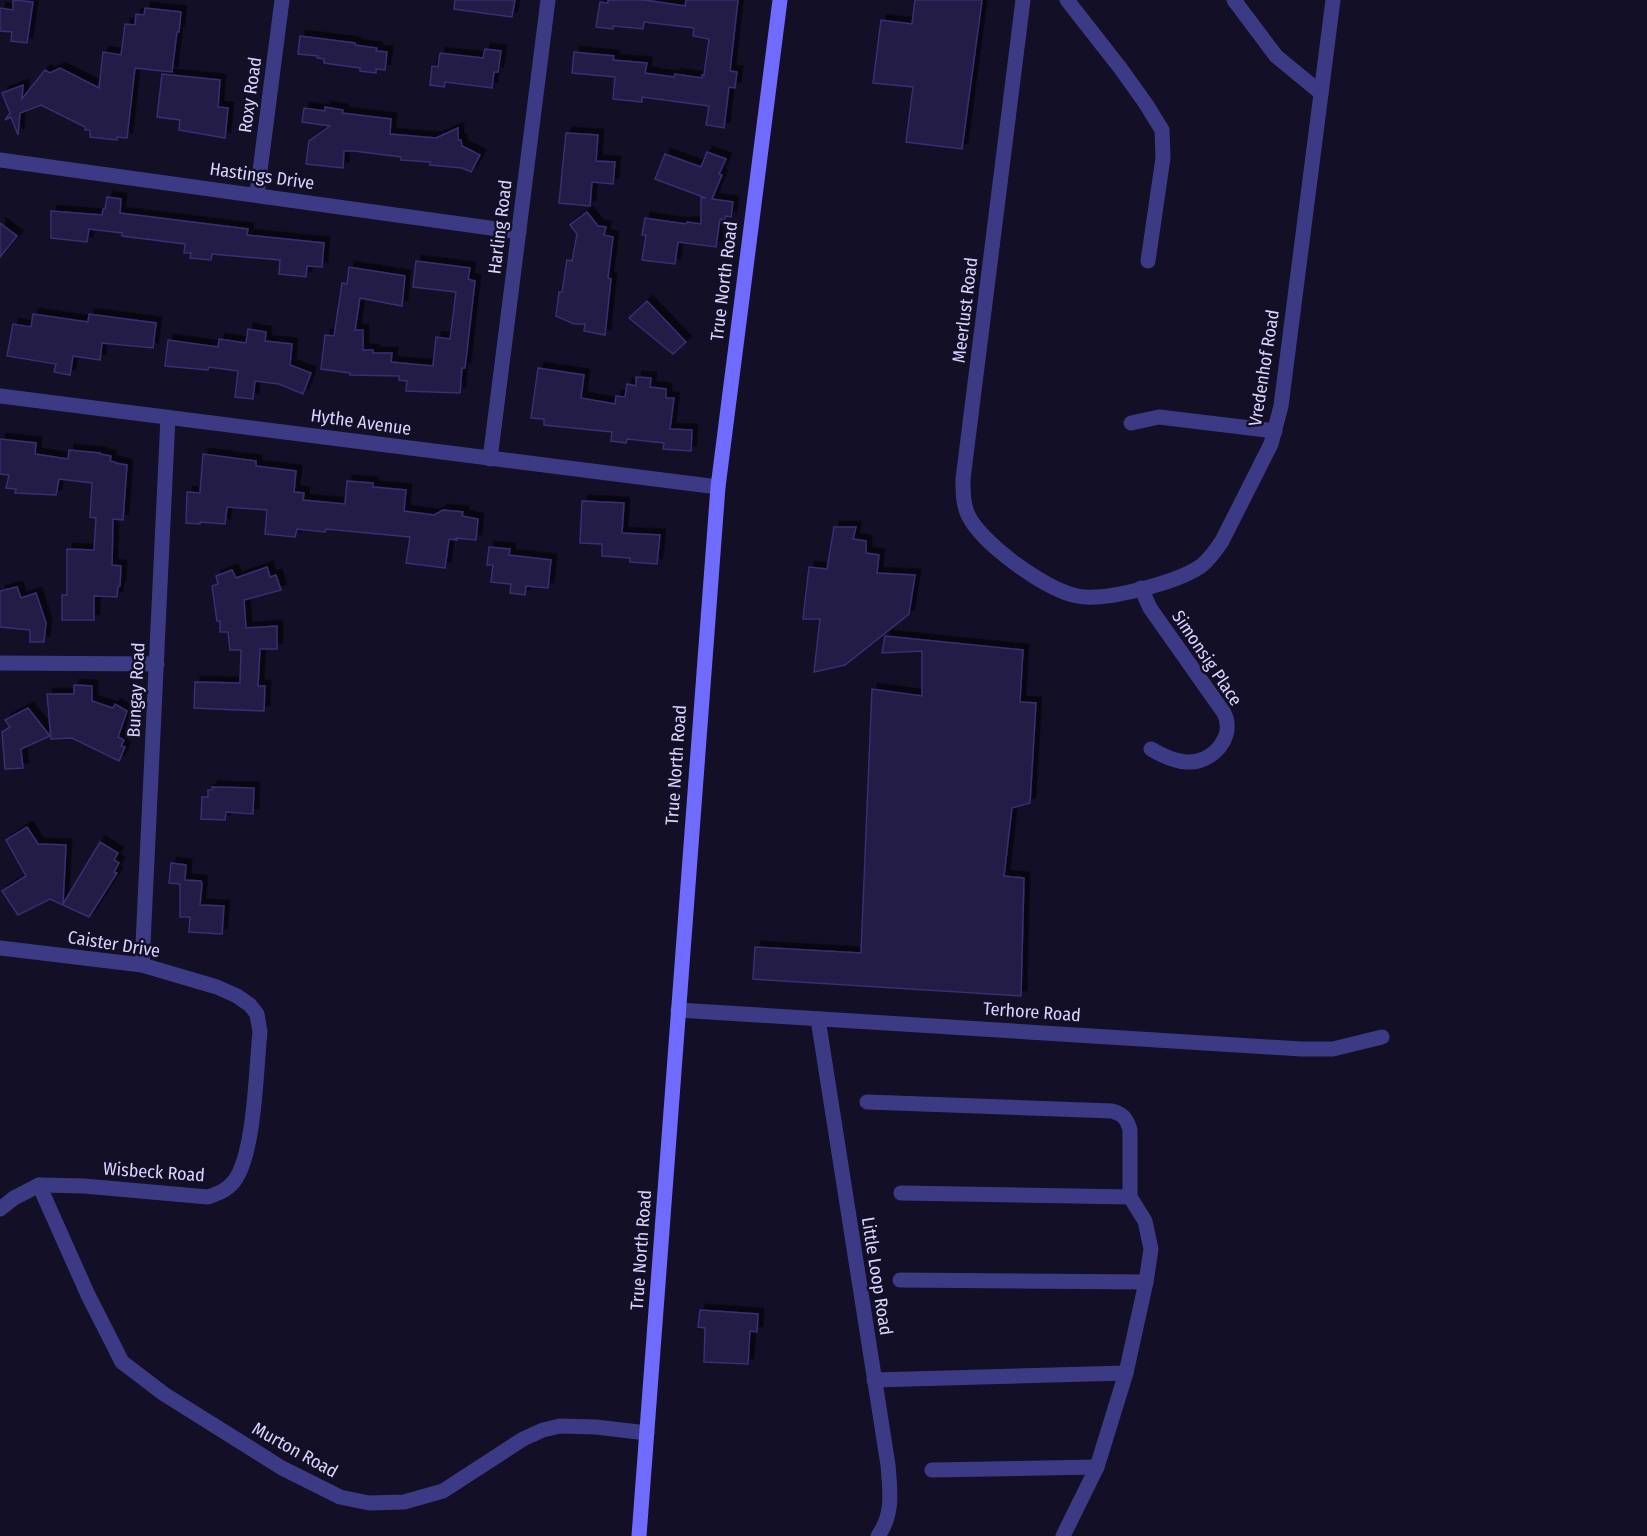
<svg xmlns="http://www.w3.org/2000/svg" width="1647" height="1536" font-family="'Fira Sans Condensed',sans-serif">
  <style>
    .building { fill: #241b47; stroke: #3b2d73; stroke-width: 1.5; filter: url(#shadow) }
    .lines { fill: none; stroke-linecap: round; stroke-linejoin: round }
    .street { stroke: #3d3a85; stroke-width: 15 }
    .secondary { stroke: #6f6bff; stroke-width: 15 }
    .labels { text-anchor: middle; stroke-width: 5; stroke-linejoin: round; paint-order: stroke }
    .street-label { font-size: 18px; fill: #d9d4ff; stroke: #130f26 }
  </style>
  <defs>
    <filter id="shadow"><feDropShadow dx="5.5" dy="-5.5" stdDeviation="0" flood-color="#0009"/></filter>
  </defs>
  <rect width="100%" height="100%" fill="#130f26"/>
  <g class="building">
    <polygon points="13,0 33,2 27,43 11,41 12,32 0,31 0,8 13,10"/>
    <polygon points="455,0 515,0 512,17 454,9"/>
    <polygon points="608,0 645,0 685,6 686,0 738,0 730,71 737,72 735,88 729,87 724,128 706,125 709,106 642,97 642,102 613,99 615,77 572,73 574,52 614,56 613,60 647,63 645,73 674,77 675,74 702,78 702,75 704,75 709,39 693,36 694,28 644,22 643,29 613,26 613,29 596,27 600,2 608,3"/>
    <polygon points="915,0 982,0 962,149 906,142 913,87 873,83 881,20 912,24"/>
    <polygon points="145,8 181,12 179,32 177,32 172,72 135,68 127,138 117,137 117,140 90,137 90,130 85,130 85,127 41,105 20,113 18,135 11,117 5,120 10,113 2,93 23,85 22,99 45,70 50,73 60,68 99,88 103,52 121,55 125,24 135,25 136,14 144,15"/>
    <polygon points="300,36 355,43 355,45 377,48 376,51 387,52 385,70 376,69 376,73 360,71 360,68 324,63 324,59 317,58 318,56 298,54"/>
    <polygon points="485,49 501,51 498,72 494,72 492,88 445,82 444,87 430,85 432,66 438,67 440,53 483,58"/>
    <polygon points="162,74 220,80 218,107 228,108 225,138 179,130 180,120 157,117"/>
    <polygon points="325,107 343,110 342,113 391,119 390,134 436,138 458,128 458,140 461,140 462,146 480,155 471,172 462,168 430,165 430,162 401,160 401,157 354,151 344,151 343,168 306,164 309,141 330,126 302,122 304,108 325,111"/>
    <polygon points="566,133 598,135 596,161 615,162 613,184 592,182 590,206 559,203"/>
    <polygon points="707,152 726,159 719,174 722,175 712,199 733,202 731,217 725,216 725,220 720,219 716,247 678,242 675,264 642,260 646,235 642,235 645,218 686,224 687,222 701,224 701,198 706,198 655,179 665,154 701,167"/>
    <polygon points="107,197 121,199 120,213 248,229 247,235 324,243 322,267 307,266 306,277 279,274 280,260 212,254 211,260 190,258 191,253 184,253 185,244 122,236 122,233 89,229 87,242 51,238 51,211 102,215 103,209 105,209"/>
    <polygon points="587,212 598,226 606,227 604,235 613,237 608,278 611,279 605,335 584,331 585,324 574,324 556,316 559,292 562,292 567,260 572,261 577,234 570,225"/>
    <polygon points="0,223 17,236 0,257"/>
    <polygon points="416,261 470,268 468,279 475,281 465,368 462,368 460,393 406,391 407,381 399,380 399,376 350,375 350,373 321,369 325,335 334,336 342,283 347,284 349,267 405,276 402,306 360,298 355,330 363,330 363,350 373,350 373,353 392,353 391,362 433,366 436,337 450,339 456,292 413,287"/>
    <polygon points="647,301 686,342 673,354 629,318"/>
    <polygon points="33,314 88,322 89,314 156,323 153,348 102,343 100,360 73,356 70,375 54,372 56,364 7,356 13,324 31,327"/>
    <polygon points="248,329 266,332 265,341 292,344 290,365 311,373 303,394 279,384 255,381 253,399 235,397 238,371 209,367 208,370 165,366 168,340 218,347 219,339 246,343"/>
    <polygon points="538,368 584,375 581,398 615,404 616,396 625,397 627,384 636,386 636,377 651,378 650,387 666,389 666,398 674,398 670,429 692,430 691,451 663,449 664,443 627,439 626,443 611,441 612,432 544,425 544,419 531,418"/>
    <polygon points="0,439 36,443 35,454 68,459 69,450 100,453 100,454 111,456 110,461 115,462 115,463 127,465 123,520 113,519 112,565 121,566 120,586 118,587 117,597 94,596 94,620 62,620 62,595 67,595 67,549 94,550 96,518 90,517 92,483 59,479 56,495 15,493 16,489 6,488 9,475 0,474"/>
    <polygon points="203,454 256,461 256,466 296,471 294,492 304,493 303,500 345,504 347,481 373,483 373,487 406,490 404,511 434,515 443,510 463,512 462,516 478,519 476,540 456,538 457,540 449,539 445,568 406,563 410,537 326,529 325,532 297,529 295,537 265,534 267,510 227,507 225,524 200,522 200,524 186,523 187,492 200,493"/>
    <polygon points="582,501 624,503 622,533 660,535 657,564 630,562 630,558 602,556 602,544 580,543"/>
    <polygon points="834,527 856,527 853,539 866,541 866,553 879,555 877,573 915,575 909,614 845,665 814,672 820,619 803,619 809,567 827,569"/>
    <polygon points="489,547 510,549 509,555 551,560 548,588 526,586 525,595 510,593 511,584 491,582 493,565 487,565"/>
    <polygon points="267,567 270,577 276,575 281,590 244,600 246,628 277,626 277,649 260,649 258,686 265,686 264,711 194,708 195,682 240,683 241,650 230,650 228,632 220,632 220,621 217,621 212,586 218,584 216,576 232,570 236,578"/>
    <polygon points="17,587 21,598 36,593 46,623 44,642 30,642 30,630 0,627 0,591"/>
    <polygon points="885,636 1023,650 1020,702 1036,703 1030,803 1012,808 1004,876 1024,878 1021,996 753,979 755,947 861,953 872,689 922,696 922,651 882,653"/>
    <polygon points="74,685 92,686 92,701 113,708 115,704 127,711 118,737 124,740 121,746 125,747 119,761 72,738 51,739 47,694 74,694"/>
    <polygon points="28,708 50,736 21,749 23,768 5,769 2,732 10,727 5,720"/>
    <polygon points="212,787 254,788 253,814 226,812 225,820 201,819 202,797 208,797 208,790 212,790"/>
    <polygon points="27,827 38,844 66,845 63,904 100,842 118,853 114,860 119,863 114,872 117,873 89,917 50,899 18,915 2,891 26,876 6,840"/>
    <polygon points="171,863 186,865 185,880 201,881 202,884 200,905 224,906 222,934 189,932 190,917 180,917 180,884 169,883"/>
    <polygon points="700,1310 758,1314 757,1332 750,1331 748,1364 704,1362 705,1328 698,1327"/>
  </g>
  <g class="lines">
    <g class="street">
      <path d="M1023 0 963 479C963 492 963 504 968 515 982 544 1046 590 1077 596 1105 602 1178 582 1201 566 1210 559 1216 550 1222 541L1271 444 1281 406 1333 0"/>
      <polyline points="1067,0 1121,69 1146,104 1162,130 1163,158 1148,261"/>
      <polyline points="1234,0 1276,56 1321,93"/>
      <polyline points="0,160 519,232"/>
      <polyline points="257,194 282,0"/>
      <polyline points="0,396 718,487"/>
      <polyline points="1131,423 1159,417 1275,431"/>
      <polyline points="490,459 548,0"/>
      <path d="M1141 588 1150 608 1224 713C1236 737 1212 764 1186 762 1174 761 1161 755 1151 749"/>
      <polyline points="0,663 157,664"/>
      <path d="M0 948 142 965 217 987 237 996 250 1005 257 1014 260 1032C256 1069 255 1151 235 1180 228 1190 219 1193 208 1197L84 1186 39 1185 14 1198 0 1209"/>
      <polyline points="142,965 168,417"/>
      <polyline points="678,1010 1301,1049 1333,1049 1382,1037"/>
      <path d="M818 1019 888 1465C890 1492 894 1513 878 1536"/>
      <path d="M867 1102 1112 1111C1123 1114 1127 1119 1130 1130V1197L1145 1221 1151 1249 1146 1282 1126 1373 1097 1467 1063 1536"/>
      <polyline points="39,1185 88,1295 122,1362 164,1394 282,1468 340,1497 369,1503 404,1502 443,1491 523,1439 543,1430 560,1426 596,1427 647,1433"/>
      <polyline points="901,1193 1130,1197"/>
      <polyline points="900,1280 1146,1282"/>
      <polyline points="874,1380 1126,1373"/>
      <polyline points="932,1470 1097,1467"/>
    </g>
    <polyline class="secondary" points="639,1536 718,487 780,0"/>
  </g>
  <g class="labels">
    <g class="street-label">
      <text transform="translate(250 95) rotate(-82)" y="6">Roxy Road</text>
      <text transform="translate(262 176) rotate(8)" y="6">Hastings Drive</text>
      <text transform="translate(500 227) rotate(-83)" y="6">Harling Road</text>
      <text transform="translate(724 281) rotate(-83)" y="6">True North Road</text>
      <text transform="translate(965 310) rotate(-83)" y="6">Meerlust Road</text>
      <text transform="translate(1264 368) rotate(-81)" y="6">Vredenhof Road</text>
      <text transform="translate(361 422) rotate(8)" y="6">Hythe Avenue</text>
      <text transform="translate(1207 658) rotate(56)" y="6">Simonsig Place</text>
      <text transform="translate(136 690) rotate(-87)" y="6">Bungay Road</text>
      <text transform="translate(676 765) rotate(-86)" y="6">True North Road</text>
      <text transform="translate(114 944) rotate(9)" y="6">Caister Drive</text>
      <text transform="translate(1032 1012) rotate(4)" y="6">Terhore Road</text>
      <text transform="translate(154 1172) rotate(4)" y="6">Wisbeck Road</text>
      <text transform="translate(641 1250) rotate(-86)" y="6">True North Road</text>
      <text transform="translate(877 1276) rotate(81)" y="6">Little Loop Road</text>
      <text transform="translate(295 1450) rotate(29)" y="6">Murton Road</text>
    </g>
  </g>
</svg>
